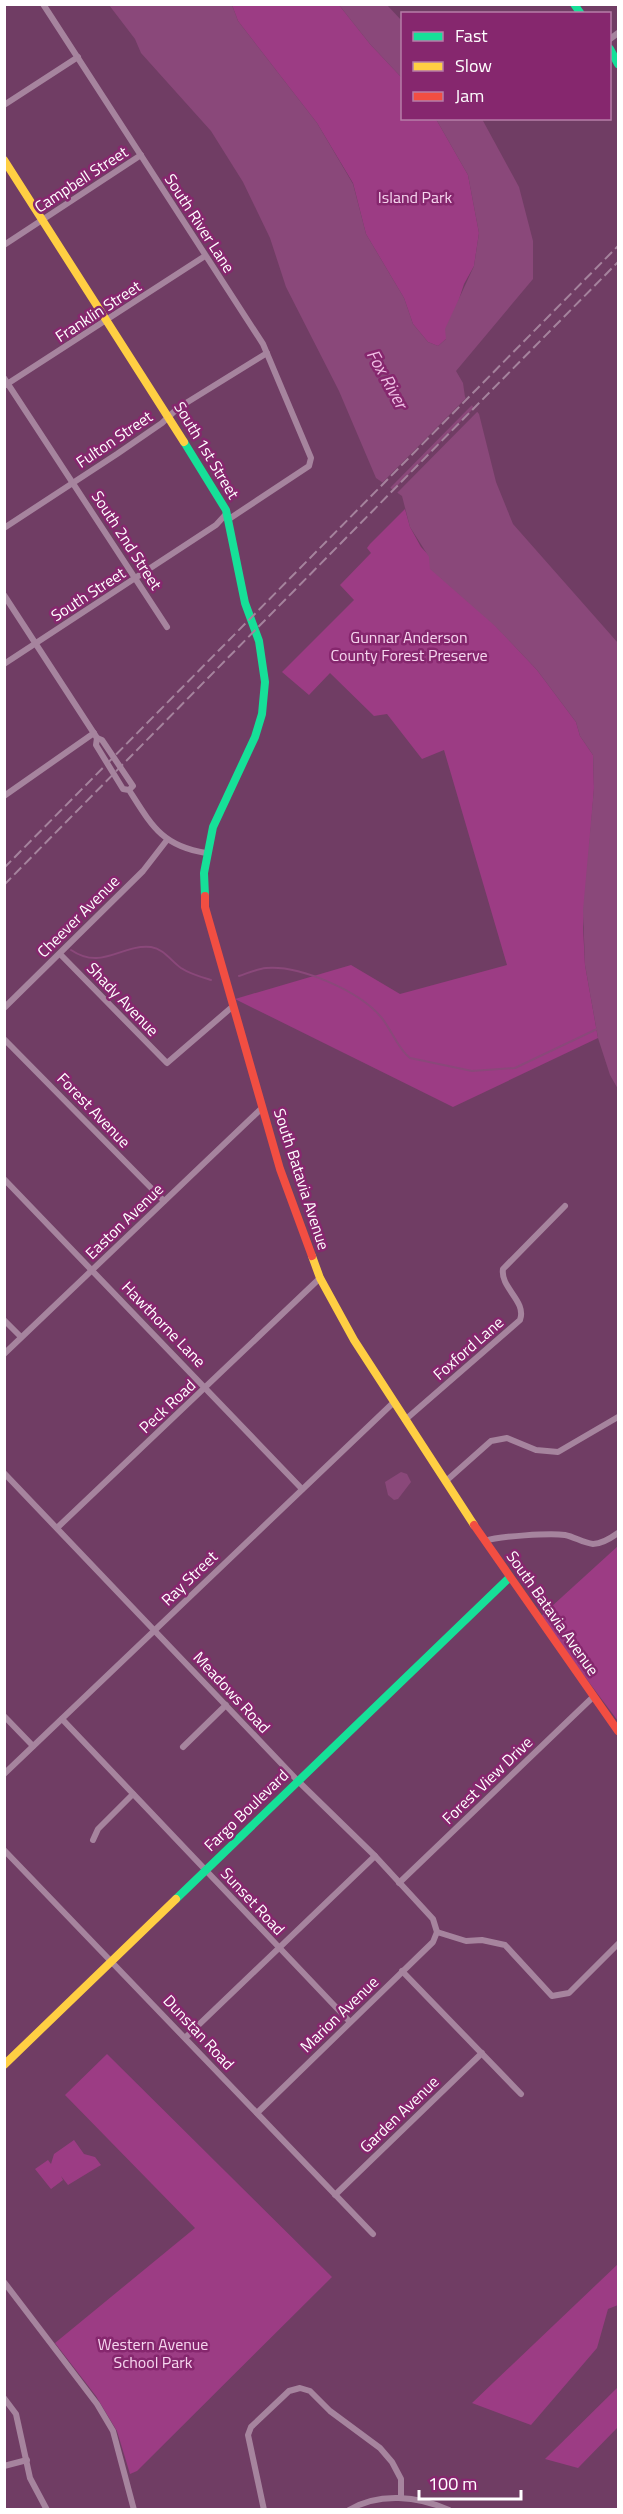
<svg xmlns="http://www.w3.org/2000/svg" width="623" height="2514" font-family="'Titillium Web',sans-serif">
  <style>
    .green { fill: #9c3c84 }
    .water { fill: #8a487a }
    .pier { fill: #703d64 }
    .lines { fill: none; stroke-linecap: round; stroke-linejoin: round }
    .stream { stroke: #8a487a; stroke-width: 2 }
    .street { stroke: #a6849e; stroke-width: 6 }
    .fast { stroke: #16e098; stroke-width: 8 }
    .slow { stroke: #ffcf43; stroke-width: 8 }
    .jam { stroke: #f24e42; stroke-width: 8 }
    .rail { stroke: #a5839d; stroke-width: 2; stroke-dasharray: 10 4.5; stroke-linecap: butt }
    .labels { text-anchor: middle; stroke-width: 5; stroke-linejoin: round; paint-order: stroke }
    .street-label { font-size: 16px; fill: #fff; stroke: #86276e }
    .park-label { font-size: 16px; fill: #f6d6ef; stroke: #86276e }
    .water-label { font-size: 18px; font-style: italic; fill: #efbee4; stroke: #86276e }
  </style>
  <rect width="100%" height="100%" fill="#703d64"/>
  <g class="green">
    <polygon points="232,5 339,5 370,44 402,78 402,118 436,119 468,175 479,233 474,266 464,284 446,339 438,346 428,342 413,324 404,298 366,234 353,183 317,123 238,21"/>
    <polygon points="405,509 410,527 421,547 537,670 576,722 580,736 593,755 594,788 583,927 585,965 598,1038 453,1107 235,999 351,965 400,994 507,965 444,750 422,759 387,714 374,716 330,673 309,695 282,672 354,600 340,585 371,553 367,548 370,544"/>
    <polygon points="618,1546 618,1721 540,1617"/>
    <polygon points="107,2054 332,2277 137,2471 130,2474 117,2431 96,2396 55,2343 195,2228 65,2095"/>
    <polygon points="74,2140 84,2154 95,2157 101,2165 68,2185 61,2176 63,2180 51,2189 35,2169 48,2160 51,2164 54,2154"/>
    <polygon points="618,2264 618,2305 608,2309 597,2348 531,2425 472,2403"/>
    <polygon points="618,2387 618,2427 578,2468 545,2459"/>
  </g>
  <g class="water">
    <polygon points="109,5 232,5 238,21 317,123 353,184 366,234 404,298 413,324 428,342 438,346 446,339 445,329 474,266 479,233 468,175 436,119 482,119 519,187 533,241 533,279 456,371 463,383 465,397 479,414 496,482 513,524 618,643 618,1089 610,1075 598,1038 585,965 583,910 594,788 593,755 580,736 576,722 537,670 495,626 430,569 429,557 410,527 402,496 376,478 339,391 286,287 270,238 243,182 211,131 141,53 135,39"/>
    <polygon points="339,5 387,5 402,21 402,78 370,44"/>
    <polygon points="401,1472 407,1474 411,1482 398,1499 394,1500 388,1495 385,1482"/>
  </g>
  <g class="pier">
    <polygon points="468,396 474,403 388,490 380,485"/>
    <polygon points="476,406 479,410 395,495 391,492"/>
  </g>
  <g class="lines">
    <g class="stream">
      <path d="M71 950C102 971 121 944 151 947 164 949 171 961 181 968 190 974 201 977 211 980"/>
      <path d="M239 976C248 973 257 969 266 968 300 965 359 991 381 1017 392 1030 397 1048 410 1058L472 1071 515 1068 597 1029"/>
    </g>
    <g class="street">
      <polyline points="43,4 263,344 311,458 309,466 229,519"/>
      <polyline points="610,39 618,33"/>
      <polyline points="4,105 78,57"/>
      <polyline points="4,245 141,155"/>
      <polyline points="4,378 167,627"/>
      <polyline points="4,386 205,256"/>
      <polyline points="4,528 117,454 162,423 178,408 267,353"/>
      <polyline points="4,595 97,738 102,740 133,786 129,790"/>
      <polyline points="4,664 216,525 227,513"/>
      <path d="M97 738 96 745 123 789 129 790C152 826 162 846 206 853"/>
      <polyline points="4,796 94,733"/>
      <polyline points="60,954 167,1063 232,1007"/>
      <polyline points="4,1008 143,871 167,840"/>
      <polyline points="4,1039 164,1201"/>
      <polyline points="4,1179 302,1489"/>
      <polyline points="4,1320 21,1337"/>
      <polyline points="4,1354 262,1108"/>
      <path d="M405 1420 520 1320C527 1301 500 1288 503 1269L565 1206"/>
      <polyline points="4,1473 298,1781 375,1856 433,1919 437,1932"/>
      <polyline points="446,1481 491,1441 507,1438 536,1450 558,1452 618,1417"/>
      <polyline points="57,1528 320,1278"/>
      <path d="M485 1541C499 1536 550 1533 565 1535 575 1537 583 1543 593 1544 602 1544 611 1538 618 1533"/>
      <polyline points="4,1716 33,1746"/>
      <polyline points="62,1719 350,2022"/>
      <polyline points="183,1747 226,1705"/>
      <polyline points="4,1774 394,1402"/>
      <polyline points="93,1840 98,1829 133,1794"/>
      <polyline points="4,1850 373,2234"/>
      <polyline points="399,1883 593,1697"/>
      <polyline points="437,1932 466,1941 482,1940 505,1945 552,1996 569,1993 618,1944"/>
      <polyline points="402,1971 521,2094"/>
      <polyline points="186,2037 375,1856"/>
      <polyline points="257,2113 433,1942 437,1932"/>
      <polyline points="335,2195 482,2053"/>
      <polyline points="4,2282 97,2404 113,2431 134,2510"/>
      <polyline points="4,2398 16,2414 30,2478 47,2510"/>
      <polyline points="4,2466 27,2460"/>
      <polyline points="264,2510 248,2435 251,2427 289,2391 300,2388 310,2391 330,2411 380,2448 392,2462 401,2479 401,2498"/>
      <path d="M349 2510C379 2492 418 2496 449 2510"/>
    </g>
    <g class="fast">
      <polyline points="574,4 581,14"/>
      <polyline points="610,49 618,64"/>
      <polyline points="184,442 226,510 245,603 259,641 265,682 262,714 255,737 213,827 204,873 205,896"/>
      <polyline points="176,1899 509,1578"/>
    </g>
    <g class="slow">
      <polyline points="4,160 184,442"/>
      <polyline points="312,1256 320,1278 354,1340 474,1525"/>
      <polyline points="4,2065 176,1899"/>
    </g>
    <g class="jam">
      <polyline points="205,896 205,907 280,1169 312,1256"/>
      <polyline points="474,1525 618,1731"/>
    </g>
    <g class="rail">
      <polyline points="4,868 618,246"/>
      <polyline points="4,885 618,262"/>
    </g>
  </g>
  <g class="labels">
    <g class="street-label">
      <text transform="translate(81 179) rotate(-33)" y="6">Campbell Street</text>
      <text transform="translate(200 223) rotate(57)" y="6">South River Lane</text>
      <text transform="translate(98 311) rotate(-33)" y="6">Franklin Street</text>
      <text transform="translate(114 439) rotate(-34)" y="6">Fulton Street</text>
      <text transform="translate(207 450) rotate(59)" y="6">South 1st Street</text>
      <text transform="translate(127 540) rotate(57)" y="6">South 2nd Street</text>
      <text transform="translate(88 594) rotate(-33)" y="6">South Street</text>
      <text transform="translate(78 916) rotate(-45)" y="6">Cheever Avenue</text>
      <text transform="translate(123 999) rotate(46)" y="6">Shady Avenue</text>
      <text transform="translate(94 1110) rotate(46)" y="6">Forest Avenue</text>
      <text transform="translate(302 1179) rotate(72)" y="6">South Batavia Avenue</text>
      <text transform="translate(124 1221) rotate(-44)" y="6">Easton Avenue</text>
      <text transform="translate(164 1324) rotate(46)" y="6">Hawthorne Lane</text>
      <text transform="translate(468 1348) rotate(-41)" y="6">Foxford Lane</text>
      <text transform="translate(167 1406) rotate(-43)" y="6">Peck Road</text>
      <text transform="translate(189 1578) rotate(-44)" y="6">Ray Street</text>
      <text transform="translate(553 1613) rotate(55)" y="6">South Batavia Avenue</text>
      <text transform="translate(232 1692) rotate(47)" y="6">Meadows Road</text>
      <text transform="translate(487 1780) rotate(-44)" y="6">Forest View Drive</text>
      <text transform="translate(246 1810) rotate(-44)" y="6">Fargo Boulevard</text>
      <text transform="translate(253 1901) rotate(47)" y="6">Sunset Road</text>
      <text transform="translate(339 2014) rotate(-44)" y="6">Marion Avenue</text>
      <text transform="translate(199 2032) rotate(47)" y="6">Dunstan Road</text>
      <text transform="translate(399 2114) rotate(-44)" y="6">Garden Avenue</text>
    </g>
    <g class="park-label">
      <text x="415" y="203">Island Park</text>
      <text x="409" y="643">Gunnar Anderson<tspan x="409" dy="18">County Forest Preserve</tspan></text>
      <text x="153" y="2350">Western Avenue<tspan x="153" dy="18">School Park</tspan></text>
    </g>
    <g class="water-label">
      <text transform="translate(387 379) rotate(61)" y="6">Fox River</text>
    </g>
  </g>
  <rect width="623" height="2514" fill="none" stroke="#ffffff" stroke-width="12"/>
  <rect x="401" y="12" width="210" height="108" fill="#86276e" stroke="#b67da8" stroke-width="1.5"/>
  <rect x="413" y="32" width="30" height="9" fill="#16e098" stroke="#b67da8" stroke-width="1.5"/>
  <text x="455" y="42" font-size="18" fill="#ffffff">Fast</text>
  <rect x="413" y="62" width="30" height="9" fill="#ffcf43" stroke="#b67da8" stroke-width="1.5"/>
  <text x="455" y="72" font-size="18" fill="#ffffff">Slow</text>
  <rect x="413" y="92" width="30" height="9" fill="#f24e42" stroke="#b67da8" stroke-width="1.5"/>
  <text x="455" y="102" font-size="18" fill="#ffffff">Jam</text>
  <path d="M419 2490v9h102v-9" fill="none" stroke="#ffffff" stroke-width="3"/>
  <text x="428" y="2490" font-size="18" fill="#ffffff" stroke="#86276e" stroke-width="4.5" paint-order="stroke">100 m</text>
</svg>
